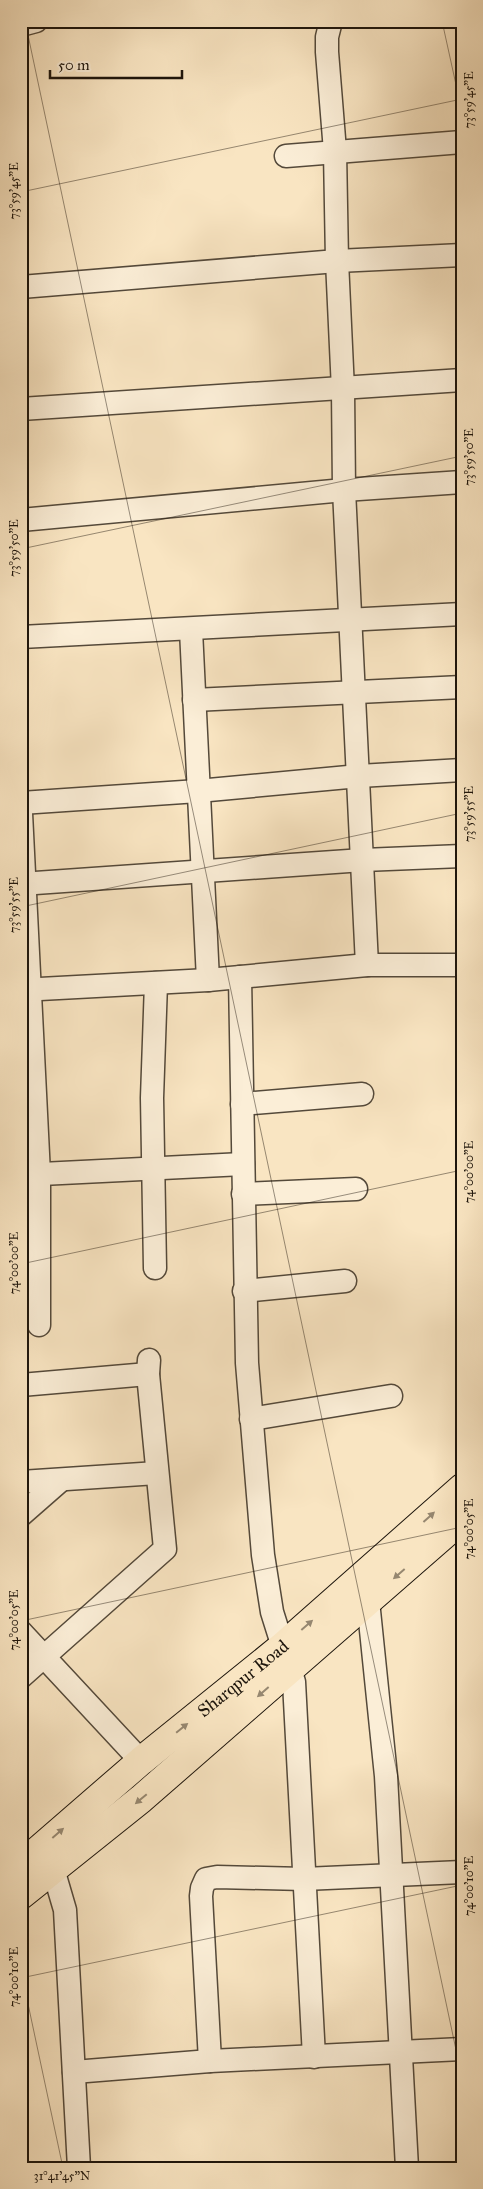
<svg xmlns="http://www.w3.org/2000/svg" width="483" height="2189" font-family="'IM FELL Great Primer',serif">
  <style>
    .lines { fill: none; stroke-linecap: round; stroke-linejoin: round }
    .minor-casing { stroke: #54493a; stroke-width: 25 }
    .major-casing { stroke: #1d150c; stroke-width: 30 }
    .minor { stroke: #fbeed7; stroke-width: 22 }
    .major { stroke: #f9e5c2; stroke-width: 28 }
    .oneway { fill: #968770 }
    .ticks { fill: none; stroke: #1d150c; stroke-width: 1; stroke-opacity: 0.45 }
    .labels { text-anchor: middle; stroke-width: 5; stroke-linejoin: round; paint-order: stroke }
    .street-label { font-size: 18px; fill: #1d150c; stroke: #fbeed7 }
    .neatline { fill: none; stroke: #1d150c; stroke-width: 2 }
    .ticks-label { font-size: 12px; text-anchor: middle; fill: #1d150c }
  </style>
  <rect width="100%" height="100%" fill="#f9e5c2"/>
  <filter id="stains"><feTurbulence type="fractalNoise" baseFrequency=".004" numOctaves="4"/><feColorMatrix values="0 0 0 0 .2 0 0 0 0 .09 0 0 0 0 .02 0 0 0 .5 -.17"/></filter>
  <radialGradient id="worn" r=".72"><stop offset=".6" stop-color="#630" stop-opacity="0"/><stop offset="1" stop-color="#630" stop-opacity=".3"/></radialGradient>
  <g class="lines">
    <g class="minor-casing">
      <g id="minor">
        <polyline points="331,21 327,37 327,52 335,151 337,261 343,390 344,490 367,965"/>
        <polyline points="21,25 36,21"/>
        <polyline points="286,156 462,142"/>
        <polyline points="21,287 337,261 462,255"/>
        <polyline points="21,409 462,380"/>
        <polyline points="21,520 344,490 462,482"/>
        <polyline points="191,630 208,980"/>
        <polyline points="21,637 462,614"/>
        <polyline points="194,700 462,687"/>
        <polyline points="21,803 198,791 359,776 462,770"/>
        <polyline points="21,813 39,1174 39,1325"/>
        <polyline points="21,884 363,860 462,856"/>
        <polyline points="240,977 247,1363 263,1555 272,1612 294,1682 314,2057"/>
        <polyline points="21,990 208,980 367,965 462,965"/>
        <polyline points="242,1104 362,1094"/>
        <polyline points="21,1175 243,1164"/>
        <polyline points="243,1194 356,1189"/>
        <polyline points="155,1268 152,1098 156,983"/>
        <polyline points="244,1291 345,1281"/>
        <polyline points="21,1385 148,1374"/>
        <polyline points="251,1419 391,1396"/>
        <polyline points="21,1482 157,1473"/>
        <polyline points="21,1515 61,1480"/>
        <polyline points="368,1601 386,1776 407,2168"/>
        <polyline points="21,1632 141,1761"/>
        <polyline points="21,1677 165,1549 148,1374 149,1360"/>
        <polyline points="53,1869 65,1910 79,2168"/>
        <polyline points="210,2061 201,1896 202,1888 206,1879 217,1877 304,1879 462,1872"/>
        <polyline points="74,2072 210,2061 462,2049"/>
      </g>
    </g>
    <g class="major-casing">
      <g id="major">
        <path id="s1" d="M21 1865 141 1761 282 1647 462 1488"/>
        <polyline points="21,1895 141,1799 462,1519"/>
      </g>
    </g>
    <use href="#minor" class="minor"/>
    <use href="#major" class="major"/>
  </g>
  <defs><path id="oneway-solid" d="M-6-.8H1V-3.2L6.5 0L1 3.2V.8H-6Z" transform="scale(1.25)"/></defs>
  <g class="oneway">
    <use href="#oneway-solid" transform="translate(429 1517) rotate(-42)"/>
    <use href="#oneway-solid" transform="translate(399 1574) rotate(139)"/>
    <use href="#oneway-solid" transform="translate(307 1625) rotate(-41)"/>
    <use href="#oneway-solid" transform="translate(263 1692) rotate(139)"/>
    <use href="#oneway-solid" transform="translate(182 1728) rotate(-39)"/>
    <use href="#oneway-solid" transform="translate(141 1799) rotate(140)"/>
    <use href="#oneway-solid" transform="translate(58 1833) rotate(-41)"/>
  </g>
  <path class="ticks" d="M25 21 462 2078M442 21 462 112M21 192 462 99M21 549 462 456M21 907 462 813M21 1264 462 1170M21 1621 462 1527M21 1971 63 2168M21 1978 462 1885"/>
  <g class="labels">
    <g class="street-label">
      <text dy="6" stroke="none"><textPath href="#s1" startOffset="290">Sharqpur Road</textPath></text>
    </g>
  </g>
  <rect width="483" height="2189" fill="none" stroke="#f9e5c2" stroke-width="55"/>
  <path d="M50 70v8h132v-8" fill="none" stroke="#1d150c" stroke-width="2.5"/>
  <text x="58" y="70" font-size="15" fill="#1d150c" stroke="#fbeed7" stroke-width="4" paint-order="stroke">50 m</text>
  <rect x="28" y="28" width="428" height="2134" class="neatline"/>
  <g class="ticks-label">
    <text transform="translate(469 100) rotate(-90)" y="4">73°59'45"E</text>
    <text transform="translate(14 191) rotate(-90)" y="4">73°59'45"E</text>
    <text transform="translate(469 457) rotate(-90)" y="4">73°59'50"E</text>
    <text transform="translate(14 548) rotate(-90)" y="4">73°59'50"E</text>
    <text transform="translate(469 814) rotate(-90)" y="4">73°59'55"E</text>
    <text transform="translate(14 905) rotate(-90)" y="4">73°59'55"E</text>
    <text transform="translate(469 1172) rotate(-90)" y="4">74°00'00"E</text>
    <text transform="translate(14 1263) rotate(-90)" y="4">74°00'00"E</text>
    <text transform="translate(469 1529) rotate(-90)" y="4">74°00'05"E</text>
    <text transform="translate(14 1620) rotate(-90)" y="4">74°00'05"E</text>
    <text transform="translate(469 1886) rotate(-90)" y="4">74°00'10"E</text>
    <text transform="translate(14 1977) rotate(-90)" y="4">74°00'10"E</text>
    <text x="62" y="2180">31°41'45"N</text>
  </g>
  <rect width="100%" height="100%" filter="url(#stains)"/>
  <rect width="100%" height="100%" fill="url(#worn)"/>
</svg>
